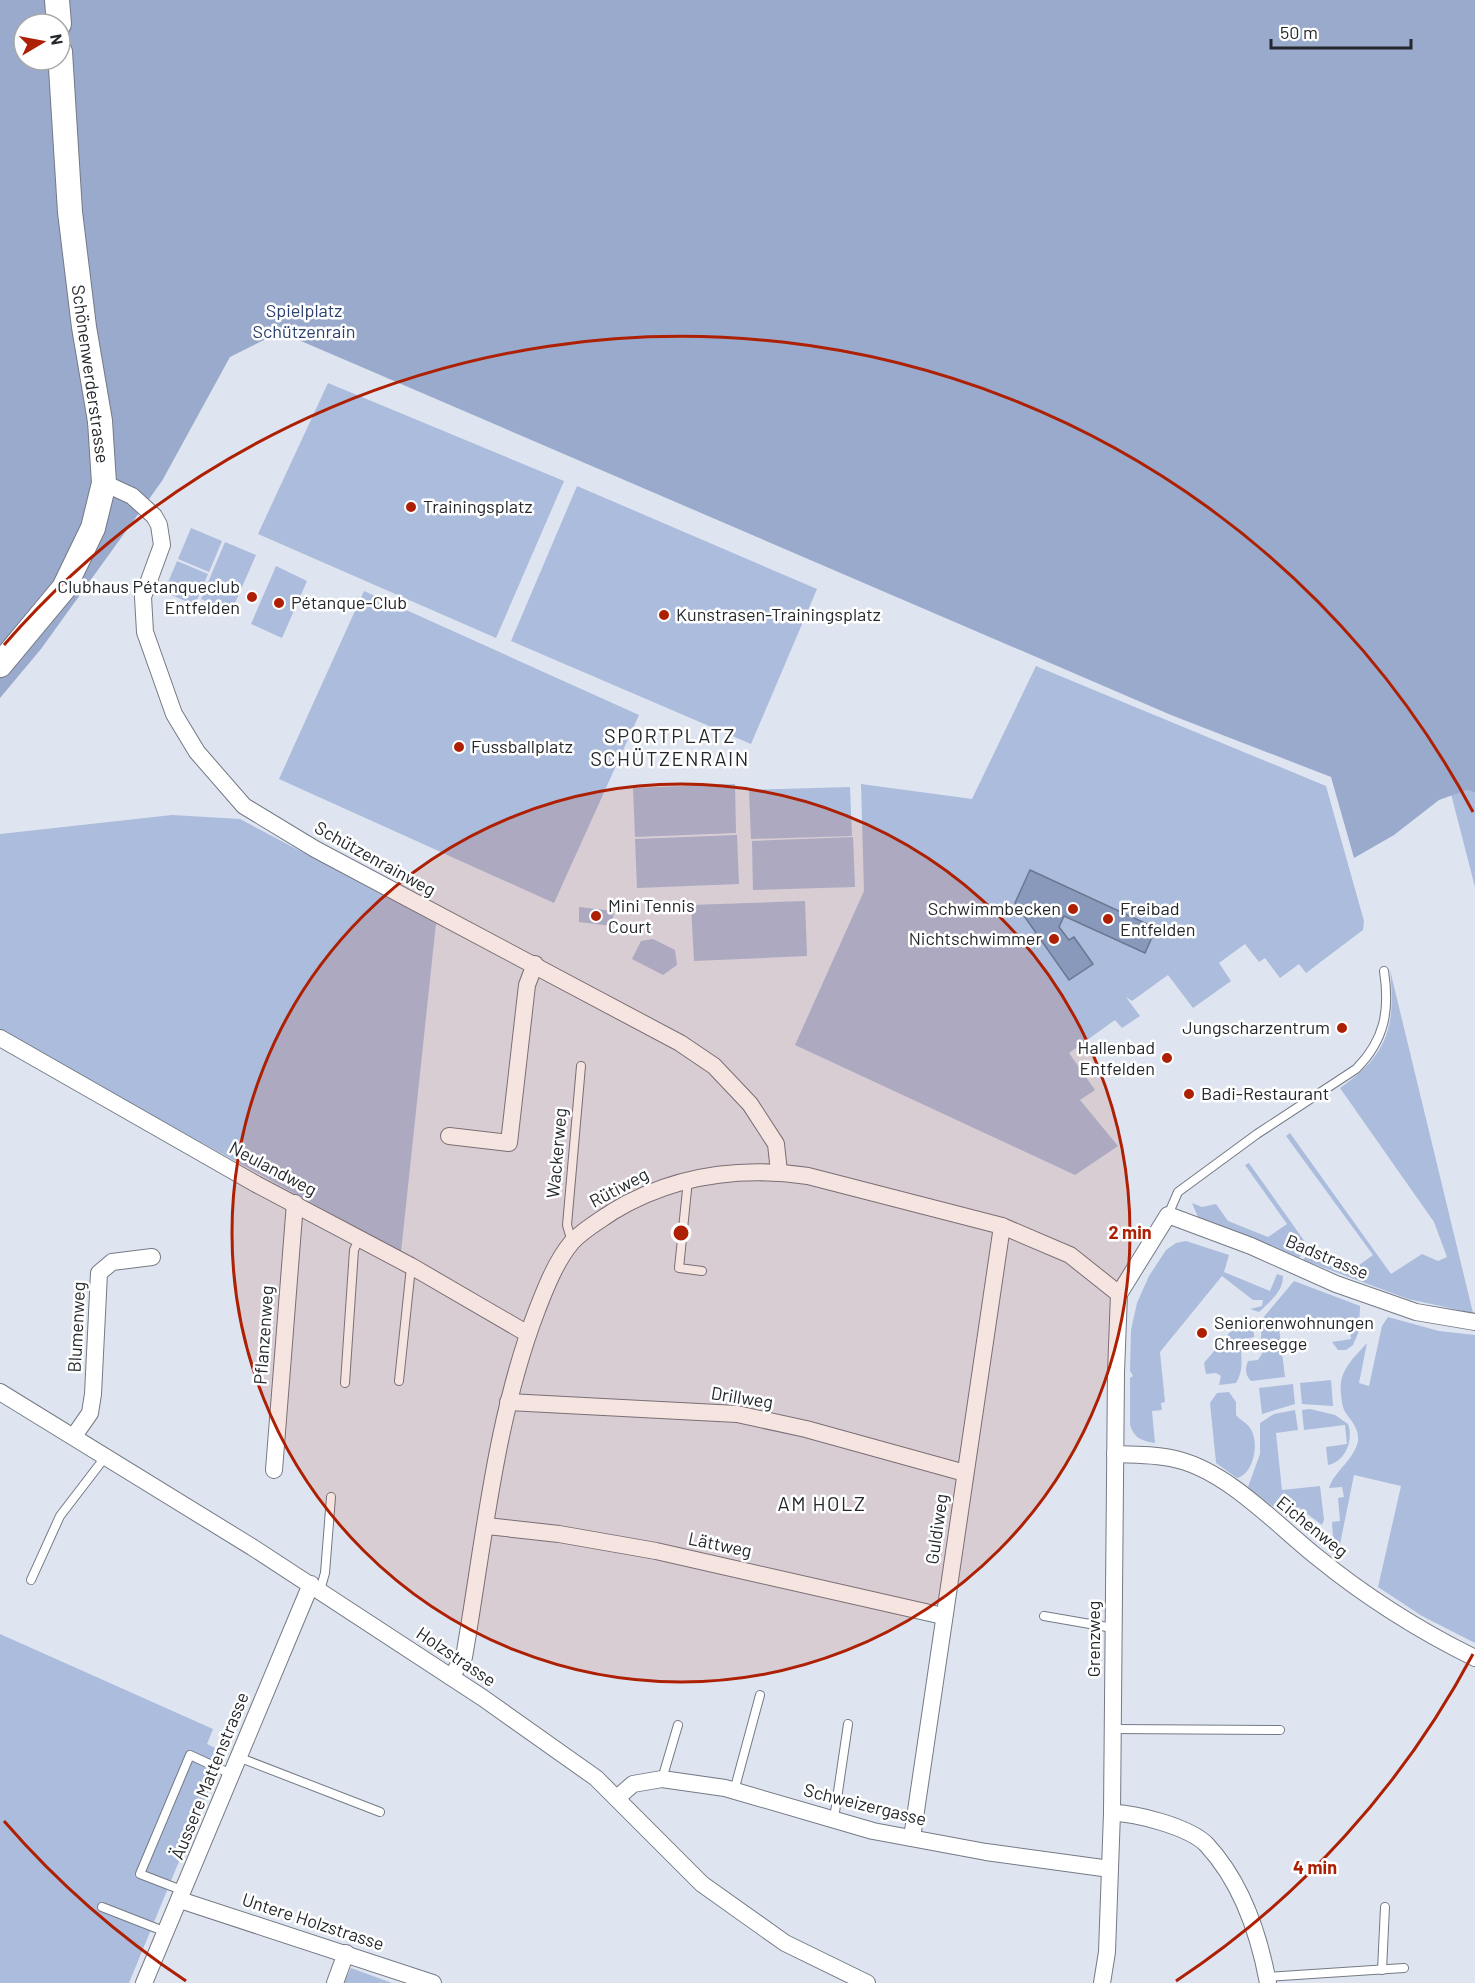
<svg xmlns="http://www.w3.org/2000/svg" width="1475" height="1983" font-family="Barlow,sans-serif">
  <style>
    .green { fill: #acbcdc }
    .forest { fill: #9ac; fill-rule: evenodd }
    .water { fill: #89b; stroke: #6a7790; stroke-width: 1.5 }
    .lines { fill: none; stroke-linecap: round; stroke-linejoin: round }
    .lane-casing { stroke: #747a85; stroke-width: 10 }
    .street-casing { stroke: #747a85; stroke-width: 18 }
    .secondary-casing { stroke: #747a85; stroke-width: 26 }
    .lane { stroke: #fff; stroke-width: 8 }
    .street { stroke: #fff; stroke-width: 16 }
    .secondary { stroke: #fff; stroke-width: 24 }
    .ring { fill: none; stroke: #ae2003; stroke-width: 3 }
    .poi-dot { fill: #ae2003; stroke: #fff; stroke-width: 2 }
    .labels { text-anchor: middle; stroke-width: 5; stroke-linejoin: round; paint-order: stroke }
    .park-label { font-size: 18px; fill: #2b406f; stroke: #fff }
    .street-label { font-size: 18px; fill: #24272b; stroke: #fff }
    .poi-label { font-size: 18px; fill: #24272b; stroke: #fff; text-anchor: start }
    .neighbourhood-label { font-size: 20px; letter-spacing: 1.5px; fill: #24272b; stroke: #fff }
    .centre { fill: #ae2003; stroke: #fff; stroke-width: 3 }
    .ring-label { font-size: 18px; text-anchor: middle; font-weight: bold; fill: #ae2003; stroke: #fff; stroke-width: 5; stroke-linejoin: round; paint-order: stroke }
  </style>
  <rect width="100%" height="100%" fill="#dee5f1"/>
  <g class="green">
    <polygon points="328,383 564,481 496,638 258,534"/>
    <polygon points="577,486 817,589 751,744 511,641"/>
    <polygon points="191,528 222,541 209,572 178,559"/>
    <polygon points="225,542 256,555 231,612 201,599"/>
    <polygon points="177,561 208,574 195,605 164,592"/>
    <polygon points="276,566 307,581 282,638 251,624"/>
    <polygon points="364,591 639,715 554,903 279,779"/>
    <polygon points="1036,666 1326,786 1364,921 1363,930 1306,973 1299,964 1280,978 1265,958 1259,962 1245,944 1219,963 1231,981 1193,1008 1168,975 1132,1001 1126,997 1140,1016 1122,1028 1115,1020 1069,1053 1095,1090 1080,1100 1118,1146 1075,1175 795,1045 864,891 861,784 972,799"/>
    <polygon points="735,784 736,833 635,837 633,788"/>
    <polygon points="850,787 852,836 751,839 749,790"/>
    <polygon points="1467,790 1475,793 1475,887 1451,794"/>
    <polygon points="172,815 240,819 436,923 401,1252 0,1032 0,834"/>
    <polygon points="737,835 739,884 637,888 635,839"/>
    <polygon points="853,837 855,887 753,890 752,841"/>
    <polygon points="805,901 807,956 694,961 691,905"/>
    <polygon points="579,907 614,911 612,926 579,922"/>
    <polygon points="653,939 675,950 677,965 663,975 632,959 641,941"/>
    <path d="M1390 970 1473 1313 1408 1299 1303 1260 1311 1250 1315 1256 1355 1268 1373 1255 1286 1136 1290 1133 1391 1274 1422 1254 1438 1261 1447 1257 1434 1222 1340 1088C1388 1055 1396 1026 1390 970Z"/>
    <polygon points="1249,1163 1308,1246 1299,1258 1205,1221 1198,1217 1192,1203 1202,1207 1216,1204 1228,1221 1268,1237 1287,1224 1245,1165"/>
    <path d="M1186 1241 1229 1255 1224 1272 1270 1291 1277 1274 1283 1276C1283 1292 1270 1301 1259 1312L1250 1309 1262 1306 1263 1300H1253L1222 1276 1160 1352 1165 1402 1161 1403 1162 1410 1152 1411 1155 1443C1142 1441 1134 1438 1130 1425V1378L1133 1376 1130 1371 1131 1330 1137 1303 1149 1276 1166 1250 1176 1243Z"/>
    <path d="M1294 1281 1360 1306 1359 1331 1353 1345 1346 1350H1338L1332 1342 1351 1339 1349 1319 1279 1328 1285 1377 1251 1381C1245 1375 1245 1369 1248 1361L1258 1360 1263 1352 1261 1339 1262 1319Z"/>
    <path d="M1245 1314 1253 1320 1254 1337 1245 1339 1241 1345C1241 1359 1244 1370 1236 1383L1219 1385 1221 1376 1216 1373 1206 1374 1204 1363Z"/>
    <path d="M1388 1317 1439 1331 1475 1335V1643L1422 1616 1378 1587 1401 1486 1354 1475 1338 1554 1334 1552 1332 1522 1340 1521 1338 1498 1344 1497 1342 1487 1329 1488C1335 1470 1354 1460 1358 1441 1359 1431 1354 1424 1348 1416 1342 1409 1342 1402 1341 1394 1338 1371 1353 1359 1367 1343L1359 1383 1369 1386 1382 1326Z"/>
    <polygon points="1331,1380 1333,1406 1302,1404 1300,1383"/>
    <polygon points="1293,1384 1295,1404 1262,1414 1259,1388"/>
    <path d="M1229 1392 1236 1402V1415C1240 1420 1247 1423 1250 1428 1260 1442 1254 1474 1237 1478L1216 1463 1210 1403 1217 1393Z"/>
    <path d="M1310 1409 1335 1415 1348 1424C1354 1440 1345 1462 1328 1465L1326 1447 1347 1444 1345 1425 1304 1430 1302 1410Z"/>
    <polygon points="1295,1410 1298,1430 1276,1433 1282,1490 1320,1486 1324,1520 1322,1525 1298,1507 1289,1519 1248,1487 1260,1454 1260,1423 1274,1414"/>
    <polygon points="0,1634 213,1729 207,1744 224,1752 129,1983 0,1983"/>
    <polygon points="351,1968 392,1983 344,1983"/>
  </g>
  <path class="forest" d="M0 0H1475V793L1467 790 1439 800 1394 835 1354 858 1331 777 1171 715 280 332 230 357 162 481 41 649 0 698ZM24 24H60V60H24Z"/>
  <polygon class="water" points="1030,870 1156,928 1145,953 1064,916 1059,927 1069,940 1074,937 1093,964 1069,980 1015,903"/>
  <g class="lines">
    <g class="lane-casing">
      <g id="lane">
        <polyline points="688,1180 679,1268 702,1271"/>
        <path d="M1168 1215 1178 1192 1257 1134 1356 1069C1385 1040 1390 1010 1384 971"/>
        <polyline points="572,1242 567,1225 581,1066"/>
        <polyline points="399,1381 411,1267"/>
        <polyline points="345,1383 354,1250 359,1239"/>
        <polyline points="31,1580 60,1516 106,1456"/>
        <polyline points="320,1590 325,1573 331,1497"/>
        <polyline points="1044,1616 1113,1628"/>
        <polyline points="1113,1729 1280,1730"/>
        <polyline points="238,1757 380,1812"/>
        <polyline points="662,1779 678,1725"/>
        <polyline points="734,1791 760,1695"/>
        <polyline points="834,1819 848,1724"/>
        <polyline points="184,1891 140,1874 190,1755 231,1774"/>
        <polyline points="102,1907 166,1932"/>
        <polyline points="1382,1970 1385,1907"/>
        <polyline points="1267,1977 1404,1968"/>
      </g>
    </g>
    <g class="street-casing">
      <g id="street">
        <polyline points="104,483 132,496 154,516 159,525 162,545 143,597 145,632 174,714 197,752 244,806 315,849 680,1043 714,1066 750,1104 776,1144 779,1172"/>
        <polyline points="0,1038 256,1184 411,1266 528,1334"/>
        <polyline points="449,1136 509,1143 527,985 535,964"/>
        <polyline points="0,1392 252,1547 483,1698 596,1778 702,1884 785,1943 867,1983"/>
        <polyline points="508,1402 737,1414 806,1429 965,1473"/>
        <polyline points="74,1436 90,1413 93,1394 99,1273 112,1262 152,1257"/>
        <path d="M1115 1454C1136 1455 1158 1454 1179 1460 1229 1473 1277 1525 1317 1557 1366 1597 1418 1630 1475 1658"/>
        <polyline points="274,1470 295,1203"/>
        <polyline points="487,1526 559,1534 656,1551 943,1616"/>
        <path d="M451 1677 464 1657C484 1542 495 1419 537 1310 546 1287 556 1261 572 1242 583 1230 599 1221 612 1212 673 1175 738 1166 808 1176L1002 1226 1070 1255 1119 1294"/>
        <polyline points="617,1798 633,1784 662,1779 725,1788 873,1831 986,1852 1110,1869"/>
        <path d="M1112 1813C1136 1813 1190 1827 1207 1845 1241 1882 1259 1934 1268 1983"/>
        <polyline points="912,1838 1002,1226"/>
        <polyline points="180,1900 433,1983"/>
        <polyline points="144,1983 311,1584"/>
        <polyline points="335,1983 346,1953"/>
        <polyline points="1102,1983 1107,1952 1112,1813 1116,1372 1119,1294 1168,1215 1251,1246 1336,1284 1416,1312 1475,1322"/>
      </g>
    </g>
    <g class="secondary-casing">
      <g id="secondary">
        <polyline points="57,0 59,24"/>
        <polyline points="0,665 64,588 93,528 104,483 100,421 84,327 70,212 60,52"/>
      </g>
    </g>
    <use href="#lane" class="lane"/>
    <use href="#street" class="street"/>
    <use href="#secondary" class="secondary"/>
  </g>
  <circle cx="681" cy="1233" r="449" fill="#ae2003" fill-opacity=".12"/>
  <g class="ring">
    <circle cx="681" cy="1233" r="449"/>
    <path d="M1473 1654A897 897 0 0 1 1176 1981M186 1981A897 897 0 0 1 4 1821M4 645A897 897 0 0 1 1473 812"/>
  </g>
  <g class="poi-dot">
    <circle cx="411" cy="507" r="6"/>
    <circle cx="252" cy="597" r="6"/>
    <circle cx="279" cy="603" r="6"/>
    <circle cx="664" cy="615" r="6"/>
    <circle cx="459" cy="747" r="6"/>
    <circle cx="1073" cy="909" r="6"/>
    <circle cx="596" cy="916" r="6"/>
    <circle cx="1108" cy="919" r="6"/>
    <circle cx="1054" cy="939" r="6"/>
    <circle cx="1342" cy="1028" r="6"/>
    <circle cx="1167" cy="1058" r="6"/>
    <circle cx="1189" cy="1094" r="6"/>
    <circle cx="1202" cy="1333" r="6"/>
  </g>
  <g class="labels">
    <g class="park-label">
      <text x="304" y="317">Spielplatz<tspan x="304" dy="21">Schützenrain</tspan></text>
    </g>
    <g class="street-label">
      <text transform="translate(90 374) rotate(82)" y="6">Schönenwerderstrasse</text>
      <text transform="translate(375 859) rotate(29)" y="6">Schützenrainweg</text>
      <text transform="translate(557 1153) rotate(-85)" y="6">Wackerweg</text>
      <text transform="translate(273 1169) rotate(28)" y="6">Neulandweg</text>
      <text transform="translate(619 1188) rotate(-28)" y="6">Rütiweg</text>
      <text transform="translate(1327 1257) rotate(23)" y="6">Badstrasse</text>
      <text transform="translate(77 1327) rotate(-87)" y="6">Blumenweg</text>
      <text transform="translate(264 1335) rotate(-86)" y="6">Pflanzenweg</text>
      <text transform="translate(742 1398) rotate(9)" y="6">Drillweg</text>
      <text transform="translate(1312 1527) rotate(39)" y="6">Eichenweg</text>
      <text transform="translate(937 1529) rotate(-82)" y="6">Guldiweg</text>
      <text transform="translate(720 1545) rotate(12)" y="6">Lättweg</text>
      <text transform="translate(1094 1639) rotate(-90)" y="6">Grenzweg</text>
      <text transform="translate(456 1657) rotate(34)" y="6">Holzstrasse</text>
      <text transform="translate(210 1776) rotate(-68)" y="6">Äussere Mattenstrasse</text>
      <text transform="translate(865 1805) rotate(14)" y="6">Schweizergasse</text>
      <text transform="translate(313 1922) rotate(18)" y="6">Untere Holzstrasse</text>
    </g>
    <g class="poi-label">
      <text x="423" y="513">Trainingsplatz</text>
      <text x="240" y="593" text-anchor="end">Clubhaus Pétanqueclub<tspan x="240" dy="21">Entfelden</tspan></text>
      <text x="291" y="609">Pétanque-Club</text>
      <text x="676" y="621">Kunstrasen-Trainingsplatz</text>
      <text x="471" y="753">Fussballplatz</text>
      <text x="608" y="912">Mini Tennis<tspan x="608" dy="21">Court</tspan></text>
      <text x="1061" y="915" text-anchor="end">Schwimmbecken</text>
      <text x="1120" y="915">Freibad<tspan x="1120" dy="21">Entfelden</tspan></text>
      <text x="1042" y="945" text-anchor="end">Nichtschwimmer</text>
      <text x="1330" y="1034" text-anchor="end">Jungscharzentrum</text>
      <text x="1155" y="1054" text-anchor="end">Hallenbad<tspan x="1155" dy="21">Entfelden</tspan></text>
      <text x="1201" y="1100">Badi-Restaurant</text>
      <text x="1214" y="1329">Seniorenwohnungen<tspan x="1214" dy="21">Chreesegge</tspan></text>
    </g>
    <g class="neighbourhood-label">
      <text x="670" y="743">SPORTPLATZ<tspan x="670" dy="23">SCHÜTZENRAIN</tspan></text>
      <text x="822" y="1511">AM HOLZ</text>
    </g>
  </g>
  <circle cx="681" cy="1233" r="9" class="centre"/>
  <g class="ring-label">
    <text x="1130" y="1239">2 min</text>
    <text x="1315" y="1874">4 min</text>
  </g>
  <g transform="translate(42 42) rotate(80)"><circle r="28" fill="#ffffff" stroke="#a7a9aa" stroke-width="1.5"/>
  <path d="M0-4.5L10 22L0 15L-10 22Z" fill="#ae2003"/>
  <text y="-9" font-size="16" font-weight="bold" text-anchor="middle" fill="#24272b">N</text>
  </g>
  <path d="M1271 39v9h140v-9" fill="none" stroke="#24272b" stroke-width="3"/>
  <text x="1280" y="39" font-size="18" fill="#24272b" stroke="#ffffff" stroke-width="4.5" paint-order="stroke">50 m</text>
</svg>
